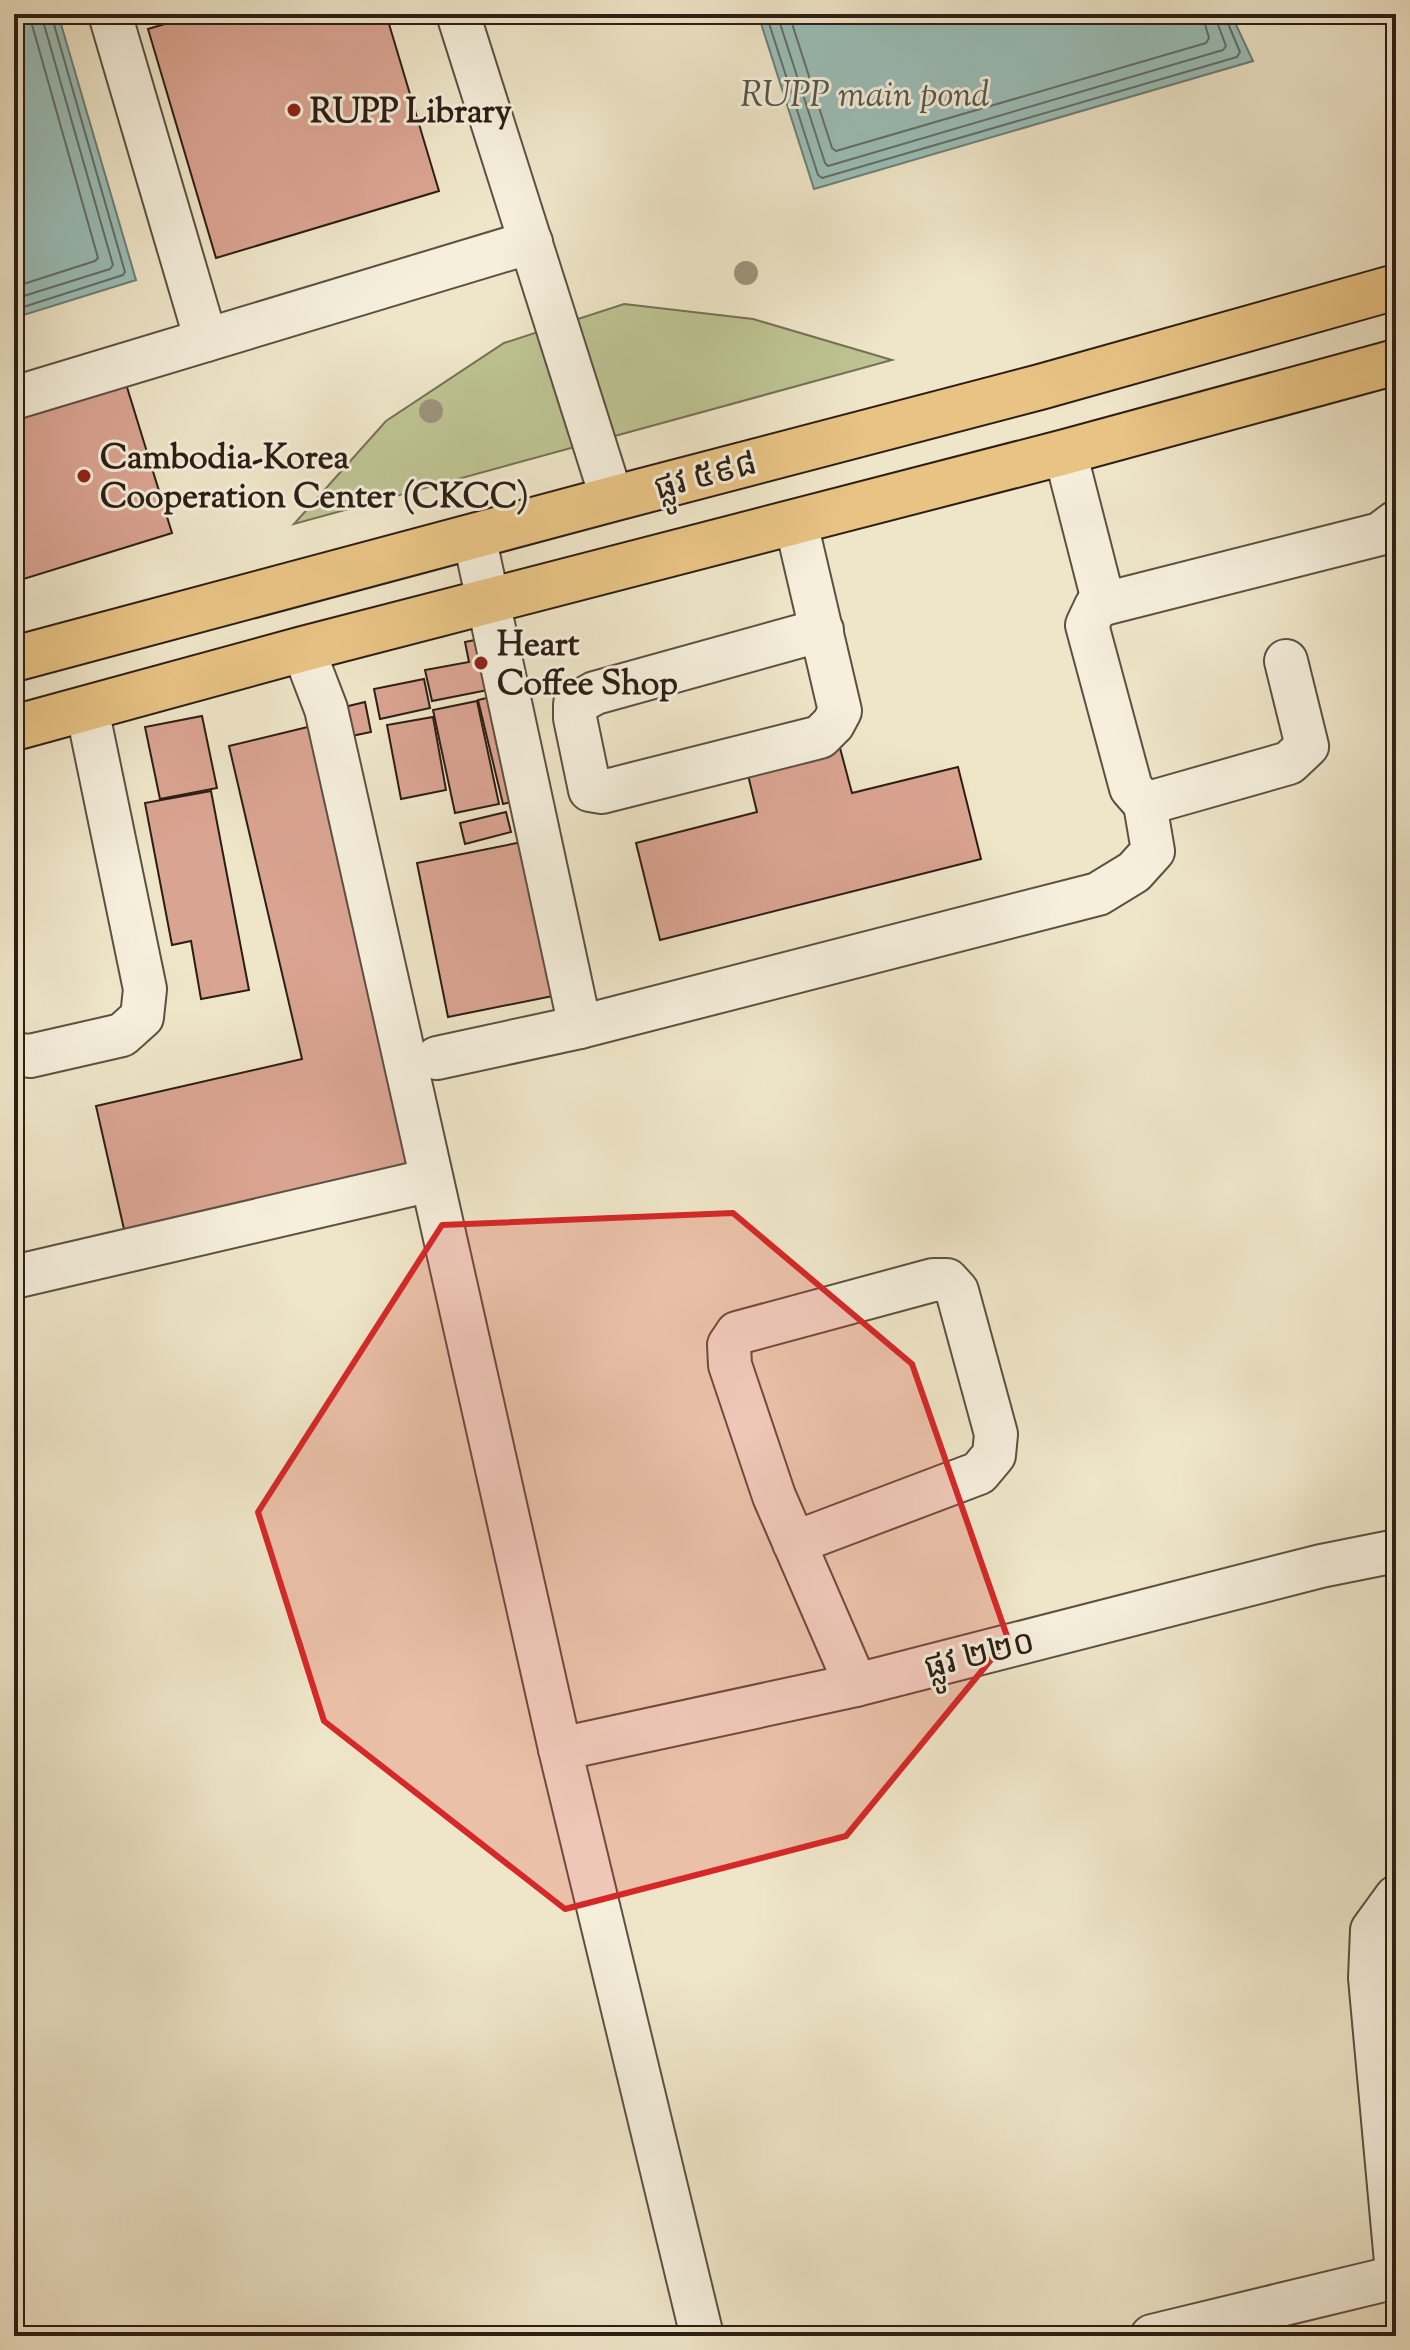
<svg xmlns="http://www.w3.org/2000/svg" width="1410" height="2350" font-family="'Sorts Mill Goudy','Noto Sans Khmer',serif">
  <style>
    .green { fill: #bec493; stroke: #757154; stroke-width: 2 }
    .water { fill: #9abfb9; stroke: #6e7f77; stroke-width: 2 }
    .lines { fill: none; stroke-linecap: round; stroke-linejoin: round }
    .shore { stroke: #636e67; stroke-width: 2 }
    .building { fill: #daa492; stroke: #2c1e15; stroke-width: 2 }
    .minor-casing { stroke: #5d5042; stroke-width: 46 }
    .major-casing { stroke: #2c1e15; stroke-width: 48 }
    .minor { stroke: #f5efdc; stroke-width: 42 }
    .major { stroke: #e8c384; stroke-width: 44 }
    .tree { fill: #9c947b }
    .marked { fill: #d62828; fill-opacity: 0.2; stroke: #d62828; stroke-width: 6; stroke-linejoin: round }
    .poi-dot { fill: #8f2418; stroke: #f5efdc; stroke-width: 3 }
    .labels { text-anchor: middle; stroke-width: 6; stroke-linejoin: round; paint-order: stroke }
    .poi-label { font-size: 34px; font-weight: bold; fill: #2c1e15; stroke: #f5efdc; text-anchor: start }
    .street-label { font-size: 34px; fill: #2c1e15; stroke: #f5efdc }
    .water-label { font-size: 36px; font-style: italic; fill: #52564e; stroke: #f5efdc }
  </style>
  <rect width="100%" height="100%" fill="#efe6c9"/>
  <filter id="stains"><feTurbulence type="fractalNoise" baseFrequency=".0025" numOctaves="4"/><feColorMatrix values="0 0 0 0 .2 0 0 0 0 .09 0 0 0 0 .02 0 0 0 .5 -.17"/></filter>
  <radialGradient id="worn" r=".72"><stop offset=".6" stop-color="#630" stop-opacity="0"/><stop offset="1" stop-color="#630" stop-opacity=".3"/></radialGradient>
  <polygon class="green" points="624,304 753,319 892,360 294,524 386,421 504,343"/>
  <g class="water">
    <polygon points="14,14 58,14 136,280 14,318"/>
    <polygon points="758,14 1231,14 1253,61 814,189"/>
  </g>
  <g class="lines">
    <g class="shore">
      <polyline points="766,14 818,175 822,178 1237,57 1240,52 1224,14"/>
      <polyline points="777,14 825,163 828,166 1223,50 1226,46 1214,14"/>
      <polyline points="789,14 832,148 836,151 1206,43 1209,38 1202,14"/>
      <polyline points="14,287 95,261 98,258 29,14"/>
      <polyline points="14,299 110,269 113,265 41,14"/>
      <polyline points="14,310 123,275 125,272 51,14"/>
    </g>
  </g>
  <g class="building">
    <polygon points="198,14 386,14 439,191 216,258 148,29"/>
    <polygon points="126,384 172,533 14,582 14,419"/>
    <polygon points="489,637 498,688 432,701 425,670 469,662 465,642"/>
    <polygon points="424,679 430,708 380,719 374,689"/>
    <polygon points="500,695 524,799 503,804 478,700"/>
    <polygon points="477,701 499,804 455,813 433,710"/>
    <polygon points="365,702 371,732 342,738 336,709"/>
    <polygon points="202,716 217,788 160,799 145,727"/>
    <polygon points="433,717 446,790 401,799 387,725"/>
    <polygon points="316,725 419,1169 126,1238 96,1106 302,1059 229,746"/>
    <polygon points="840,748 852,793 958,767 981,859 660,940 636,843 757,812 747,771"/>
    <polygon points="211,791 249,990 201,999 191,941 172,945 145,803"/>
    <polygon points="506,812 511,832 465,844 460,823"/>
    <polygon points="532,840 563,994 448,1017 417,863"/>
  </g>
  <g class="lines">
    <g class="minor-casing">
      <g id="minor">
        <polyline points="110,14 206,340"/>
        <polyline points="458,14 612,499"/>
        <polyline points="14,398 531,242"/>
        <polyline points="1065,452 1104,604"/>
        <polyline points="796,523 840,711 833,724 820,737 602,792 590,790 575,718 575,704 595,693 822,630"/>
        <polyline points="474,536 580,1027"/>
        <polyline points="303,649 326,709 560,1749 702,2336"/>
        <polyline points="1286,661 1307,746 1289,763 1145,804 1131,788 1087,625 1096,606 1380,534 1396,522"/>
        <polyline points="14,1054 30,1056 122,1035 142,1017 145,989 87,709"/>
        <polyline points="437,1058 580,1027 1098,894 1134,872 1153,851 1145,804"/>
        <polyline points="14,1277 431,1180"/>
        <polyline points="794,1543 979,1473 994,1455 996,1434 957,1291 947,1280 933,1280 737,1333 729,1345 730,1365 774,1496 856,1685"/>
        <polyline points="560,1749 856,1685 1321,1566 1396,1551"/>
        <polyline points="1396,1897 1372,1930 1370,1978 1396,2262"/>
        <polyline points="1152,2336 1396,2277"/>
      </g>
    </g>
    <g class="major-casing">
      <g id="major">
        <polyline points="14,659 612,499 1040,387 1396,287"/>
        <polyline points="14,728 303,649 1065,452 1396,362"/>
      </g>
    </g>
    <use href="#minor" class="minor"/>
    <use href="#major" class="major"/>
  </g>
  <g class="tree">
    <circle cx="746" cy="273" r="12"/>
    <circle cx="431" cy="411" r="12"/>
  </g>
  <path class="marked" d="M733 1213 912 1364 1008 1639 846 1836 565 1909 324 1721 258 1512 442 1225Z"/>
  <g class="poi-dot">
    <circle cx="294" cy="110" r="8"/>
    <circle cx="84" cy="476" r="8"/>
    <circle cx="481" cy="663" r="8"/>
  </g>
  <g class="labels">
    <g class="poi-label">
      <text x="310" y="122">RUPP Library</text>
      <text x="100" y="468">Cambodia-Korea<tspan x="100" dy="39">Cooperation Center (CKCC)</tspan></text>
      <text x="497" y="655">Heart<tspan x="497" dy="39">Coffee Shop</tspan></text>
    </g>
    <g class="street-label">
      <text transform="translate(705 474) rotate(-15)" y="12">ផ្លូវ ៥៩៨</text>
      <text transform="translate(979 1653) rotate(-14)" y="12">ផ្លូវ ២២០</text>
    </g>
    <g class="water-label">
      <text x="865" y="106">RUPP main pond</text>
    </g>
  </g>
  <rect width="1410" height="2350" fill="none" stroke="#efe6c9" stroke-width="48"/>
  <rect x="16" y="16" width="1378" height="2318" fill="none" stroke="#2c1e15" stroke-width="4"/>
  <rect x="24" y="24" width="1362" height="2302" fill="none" stroke="#2c1e15" stroke-width="2"/>
  <rect width="100%" height="100%" filter="url(#stains)"/>
  <rect width="100%" height="100%" fill="url(#worn)"/>
</svg>
